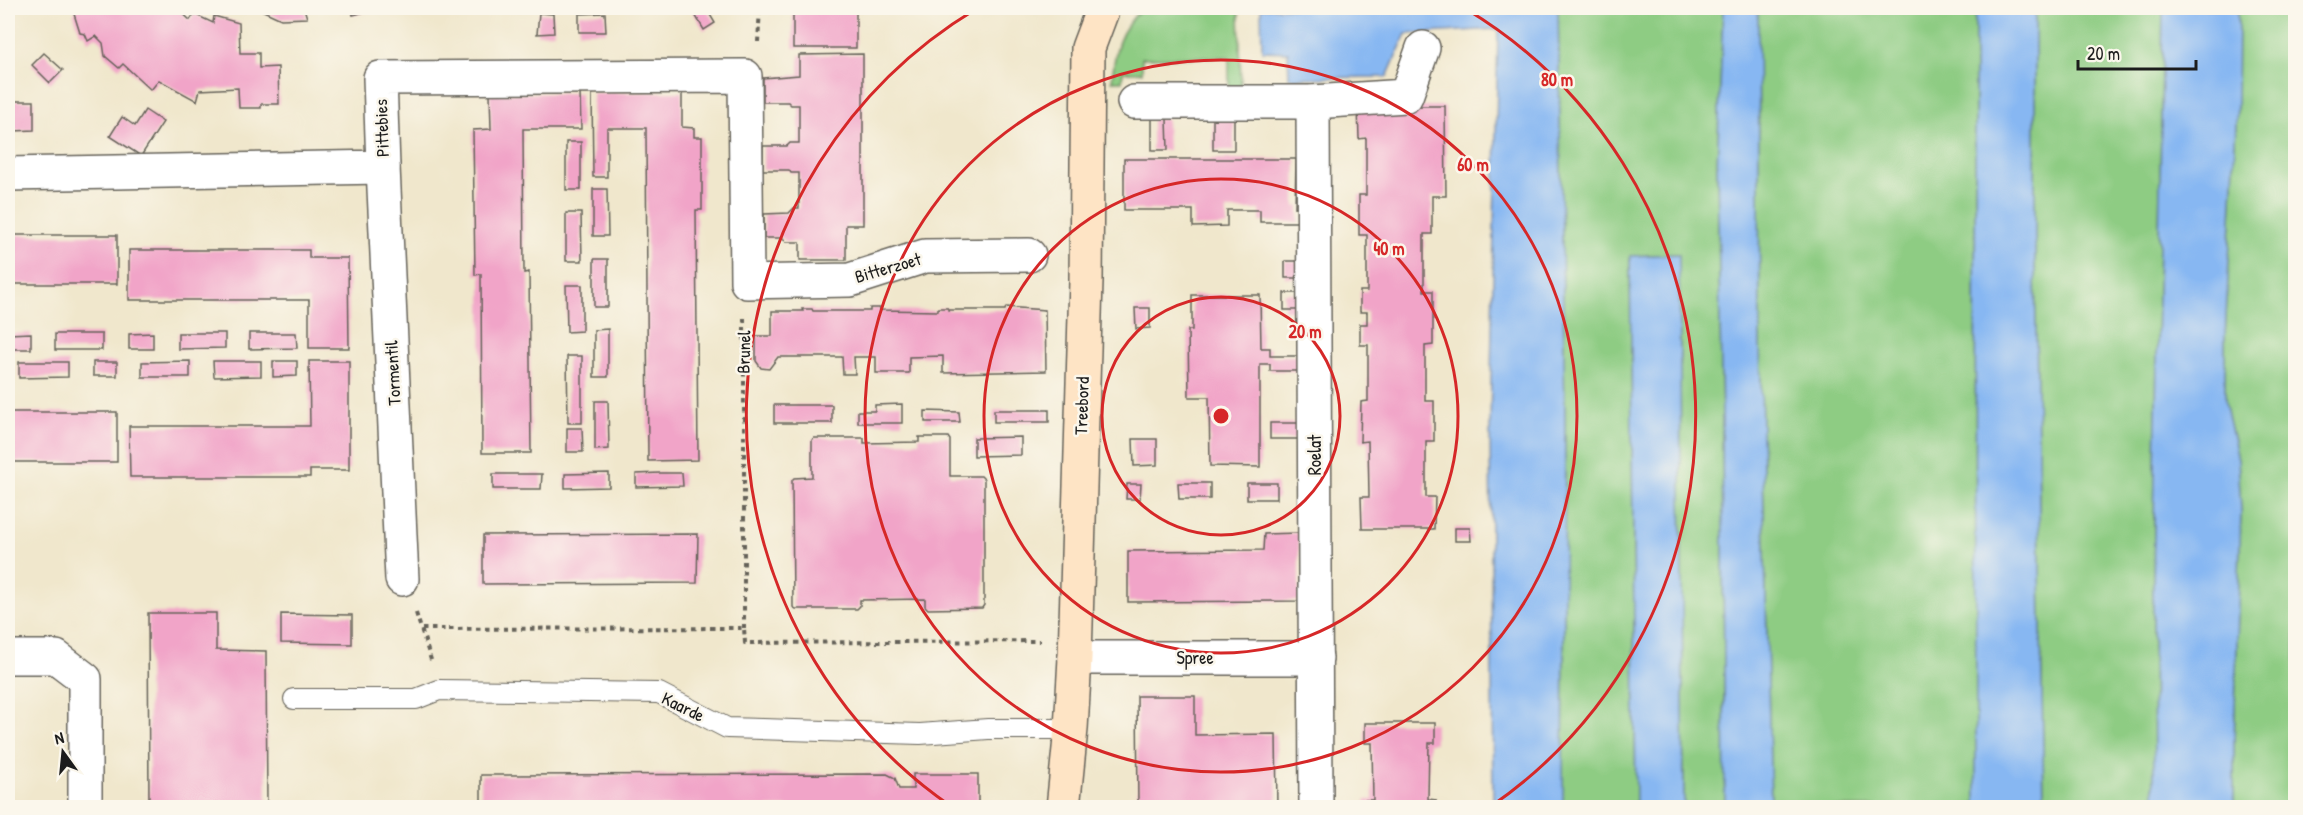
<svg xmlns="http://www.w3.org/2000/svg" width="2303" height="815" font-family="'Patrick Hand',sans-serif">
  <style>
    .green { fill: #8ecc83; stroke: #557450; stroke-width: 1.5 }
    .water { fill: #87b7f2; stroke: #526a87; stroke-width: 1.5 }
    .building { fill: #f1a4c8 }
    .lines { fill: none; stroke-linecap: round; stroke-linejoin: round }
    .lane-casing { stroke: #66635a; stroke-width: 22 }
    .street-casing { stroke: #66635a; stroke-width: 36 }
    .secondary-casing { stroke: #66635a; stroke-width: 36 }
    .path { stroke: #66635a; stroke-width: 4; stroke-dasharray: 4.5 4.5; stroke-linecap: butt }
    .lane { stroke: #fff; stroke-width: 20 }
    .street { stroke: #fff; stroke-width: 33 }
    .secondary { stroke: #fee4c5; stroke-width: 33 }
    .ring { fill: none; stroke: #d62828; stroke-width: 3 }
    .labels { text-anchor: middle; stroke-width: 5; stroke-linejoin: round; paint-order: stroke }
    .street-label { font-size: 18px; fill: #1c1c1c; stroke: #fbf7ec }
    .centre { fill: #d62828; stroke: #fbf7ec; stroke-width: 3 }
    .ring-label { font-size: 18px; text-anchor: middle; font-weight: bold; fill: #d62828; stroke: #fbf7ec; stroke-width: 5; stroke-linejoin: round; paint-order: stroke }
  </style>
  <rect width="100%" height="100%" fill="#fbf7ec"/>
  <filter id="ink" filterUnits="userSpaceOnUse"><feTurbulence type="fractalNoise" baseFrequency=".0167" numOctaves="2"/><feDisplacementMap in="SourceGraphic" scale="12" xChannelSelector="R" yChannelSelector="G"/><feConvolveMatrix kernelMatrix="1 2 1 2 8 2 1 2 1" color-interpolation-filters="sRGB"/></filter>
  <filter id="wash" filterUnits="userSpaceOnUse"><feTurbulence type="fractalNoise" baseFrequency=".008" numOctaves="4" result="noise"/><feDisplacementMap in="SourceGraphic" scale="24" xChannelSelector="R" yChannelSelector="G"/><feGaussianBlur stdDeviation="1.35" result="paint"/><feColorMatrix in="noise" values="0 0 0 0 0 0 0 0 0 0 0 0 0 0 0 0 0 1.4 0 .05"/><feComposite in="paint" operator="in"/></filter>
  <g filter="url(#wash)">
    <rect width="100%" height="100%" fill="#f0e7cc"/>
    <g class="green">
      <path d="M1142 8H1239L1241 89 1229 88V57L1142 58V72H1123L1122 81H1112C1115 48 1118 32 1142 8Z"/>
      <polygon points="1558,8 1723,8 1717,169 1722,418 1725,807 1684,807 1679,254 1630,256 1636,807 1563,807 1565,416"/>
      <polygon points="1758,8 1975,8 1976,807 1771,807 1760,344"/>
      <polygon points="2035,8 2163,8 2153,590 2154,807 2044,807 2035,269"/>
      <polygon points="2238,8 2295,8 2295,807 2234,807 2234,743 2241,511 2238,459 2225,402 2225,337 2237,105"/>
    </g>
    <g class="water">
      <polygon points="1261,8 1558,8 1565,416 1563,807 1493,807 1490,427 1498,29 1406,34 1387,77 1289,78 1288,52 1262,51"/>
      <polygon points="1723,8 1758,8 1760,344 1771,807 1725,807 1722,418 1717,169"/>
      <polygon points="1975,8 2035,8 2035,269 2044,807 1976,807"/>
      <polygon points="2163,8 2238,8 2237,105 2225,337 2225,402 2238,459 2241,511 2234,743 2234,807 2154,807 2153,590"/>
      <polygon points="1679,254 1684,807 1636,807 1630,256"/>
    </g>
    <g id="blocks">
      <g class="building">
        <polygon points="78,8 166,8 169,11 172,8 177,8 190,20 194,14 213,23 214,16 239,23 240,53 259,53 259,68 278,67 279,104 261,104 261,108 239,108 238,88 200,90 197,101 159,80 151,90 123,64 119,68 105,56 103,43 96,36 88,41 85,34 80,33 74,14"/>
        <polygon points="257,8 304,8 307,18 281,19"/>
        <polygon points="351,8 371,8 372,10 353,15"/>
        <polygon points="691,8 706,8 715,23 704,30"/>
        <rect x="793" y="8" width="63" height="40"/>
        <polygon points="539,13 553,14 554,33 537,34"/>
        <polygon points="605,13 606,32 579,32 579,14"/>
        <polygon points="44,53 63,70 50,83 32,65"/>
        <polygon points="863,54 863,225 846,225 846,260 800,260 800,242 786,242 783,238 764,238 764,214 789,213 794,208 799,208 799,173 791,173 789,170 763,170 763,146 787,146 790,143 799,143 799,105 791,105 788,102 763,102 763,78 799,75 799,55"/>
        <polygon points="682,92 682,127 694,128 694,137 702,137 702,210 696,210 698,460 648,461 646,128 607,128 607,177 593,177 592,93"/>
        <polygon points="580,93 581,129 523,129 524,273 529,272 531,453 482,453 481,274 475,275 473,130 491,129 490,94"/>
        <polygon points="13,101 34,101 34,130 14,131"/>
        <polygon points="1358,106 1445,106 1446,196 1432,196 1432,234 1424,234 1424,291 1433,291 1433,345 1425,346 1425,401 1434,401 1434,441 1426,441 1426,497 1435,497 1434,529 1362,529 1361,497 1369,497 1368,441 1360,442 1361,402 1368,401 1368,345 1360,345 1360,324 1367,324 1367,312 1360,312 1360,291 1367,291 1367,235 1359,235 1359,195 1366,195 1366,138 1359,139"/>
        <polygon points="145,110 163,122 141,156 110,136 122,117 135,126"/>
        <rect x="1213" y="118" width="21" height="32"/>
        <polygon points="1152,119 1167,119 1168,150 1152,150"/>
        <rect x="566" y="142" width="15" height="48"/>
        <polygon points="1124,159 1296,159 1295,207 1299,206 1299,222 1260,222 1260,210 1227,210 1227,226 1193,227 1193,210 1124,210"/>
        <polygon points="593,189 607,189 608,236 593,236"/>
        <polygon points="566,213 581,213 582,261 566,261"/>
        <rect x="8" y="235" width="109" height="49"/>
        <polygon points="129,250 309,250 309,258 348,258 349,348 309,348 309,300 129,300"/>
        <rect x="594" y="259" width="14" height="48"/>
        <rect x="1285" y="261" width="16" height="17"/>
        <polygon points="566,285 582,285 582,331 567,332"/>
        <polygon points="1284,293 1300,293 1299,310 1284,310"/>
        <polygon points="1192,295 1260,295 1261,348 1270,348 1270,356 1301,356 1301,371 1270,371 1270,364 1260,364 1260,467 1210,466 1209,397 1189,397 1188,330 1192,330"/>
        <polygon points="1006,307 1045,310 1046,371 943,373 943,356 909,357 909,373 876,373 876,357 854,357 855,374 843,374 842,357 778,357 769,369 761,368 756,361 756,336 772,336 772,311 803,311 802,309 812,309 813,311 870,311 870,308 880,308 880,310 938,311 938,308 948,308 948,310 1005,310"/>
        <polygon points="1135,308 1150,308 1150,328 1136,329"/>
        <polygon points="608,329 608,377 594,377 594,330"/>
        <polygon points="31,333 31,349 8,349 8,334"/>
        <polygon points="153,333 153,349 129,349 129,334"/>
        <polygon points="178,333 225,333 225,348 178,349"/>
        <polygon points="249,333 296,333 297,348 249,349"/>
        <rect x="55" y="334" width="47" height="16"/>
        <polygon points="567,356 582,356 582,423 568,423"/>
        <polygon points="190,361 190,377 142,377 142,362"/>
        <polygon points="213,361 261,361 261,376 214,377"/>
        <polygon points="273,361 297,361 297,376 273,377"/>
        <polygon points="309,361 349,361 349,470 310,470 310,477 130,477 129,426 310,426"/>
        <polygon points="19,362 68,362 68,377 19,378"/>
        <rect x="93" y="362" width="24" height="14"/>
        <polygon points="595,401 608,401 609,449 595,450"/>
        <polygon points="902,404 902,423 858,423 858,411 875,411 875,405"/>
        <rect x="774" y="405" width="58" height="18"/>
        <rect x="994" y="410" width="55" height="12"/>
        <polygon points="925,411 959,412 960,422 925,422"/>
        <rect x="8" y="412" width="109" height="50"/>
        <rect x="1270" y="423" width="32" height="16"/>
        <polygon points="567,428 582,428 583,452 567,452"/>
        <polygon points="919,437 948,437 950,440 950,476 981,476 984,479 984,605 982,608 928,609 925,606 925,599 860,600 860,606 857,609 796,609 793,607 792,480 794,478 812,477 812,440 814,438 864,438 864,443 919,442"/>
        <polygon points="1021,437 1021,455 974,456 974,438"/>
        <polygon points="1133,439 1157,439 1157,465 1134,466"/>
        <polygon points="609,473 609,487 565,488 565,474"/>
        <polygon points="660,473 682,473 683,486 636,487 636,474"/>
        <polygon points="493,474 542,474 541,489 493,489"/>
        <polygon points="1178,483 1210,483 1210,499 1179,499"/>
        <rect x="1247" y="483" width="30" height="16"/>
        <polygon points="1127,484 1141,484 1140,499 1126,499"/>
        <polygon points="1455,528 1470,528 1471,541 1455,541"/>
        <polygon points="1299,533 1299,601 1128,602 1128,551 1263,550 1264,534"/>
        <polygon points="698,534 697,583 483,584 483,535"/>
        <polygon points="148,613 216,613 216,650 266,651 267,807 149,807"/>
        <polygon points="281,614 352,615 352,644 281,643"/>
        <polygon points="1137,696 1195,696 1195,735 1276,734 1277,807 1138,807"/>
        <polygon points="1365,723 1435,723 1435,743 1429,743 1428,799 1436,800 1436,807 1366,807 1365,800 1373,800 1372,743 1365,743"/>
        <polygon points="887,774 895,778 899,789 913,789 913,774 978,774 978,807 481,807 481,775"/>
      </g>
    </g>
  </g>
  <g filter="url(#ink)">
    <use href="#blocks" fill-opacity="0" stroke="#66635a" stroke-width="1.5"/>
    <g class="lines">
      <g class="lane-casing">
        <polyline id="lane" points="294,699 416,699 439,690 659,693 727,728 920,734 988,729 1071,729"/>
      </g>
      <g class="street-casing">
        <g id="street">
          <polyline points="1134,102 1313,102 1406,96 1423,48"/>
          <polyline points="1313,102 1316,808"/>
          <polyline points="383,167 402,579"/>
          <polyline points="8,174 383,167 380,78 745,76 747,282 850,280 925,256 1029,255"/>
          <polyline points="8,657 56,657 85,679 85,808"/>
          <polyline points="1075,658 1316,658"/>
        </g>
      </g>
      <g class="secondary-casing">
        <polyline id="secondary" points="1063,808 1071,729 1075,658 1086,281 1088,48 1103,8"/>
      </g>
      <g class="path">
        <polyline points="202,8 203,8"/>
        <polyline points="758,42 760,8"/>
        <polyline points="744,318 744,628"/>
        <polyline points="416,613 432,663"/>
        <polyline points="422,629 744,628 745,643 1040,641"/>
      </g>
      <use href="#lane" class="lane"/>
      <use href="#street" class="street"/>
      <use href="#secondary" class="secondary"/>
    </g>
  </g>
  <g class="ring">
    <circle cx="1221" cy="416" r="119"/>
    <circle cx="1221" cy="416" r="237"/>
    <circle cx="1221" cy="416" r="356"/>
    <path d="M952 807A475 475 0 0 1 976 9M1466 9A475 475 0 0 1 1490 807"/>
  </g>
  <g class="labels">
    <g class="street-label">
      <text transform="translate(382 128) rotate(-92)" y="6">Pittebies</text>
      <text transform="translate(888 268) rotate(-16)" y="6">Bitterzoet</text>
      <text transform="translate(744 352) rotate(-89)" y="6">Brunel</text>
      <text transform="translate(393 373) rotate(-93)" y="6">Tormentil</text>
      <text transform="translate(1082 406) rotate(-88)" y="6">Treebord</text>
      <text transform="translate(1315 455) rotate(-90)" y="6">Roelat</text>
      <text x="1195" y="664">Spree</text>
      <text transform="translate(683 707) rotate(26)" y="6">Kaarde</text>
    </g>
  </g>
  <circle cx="1221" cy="416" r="9" class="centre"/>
  <g class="ring-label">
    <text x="1557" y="86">80 m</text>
    <text x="1473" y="171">60 m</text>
    <text x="1389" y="255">40 m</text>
    <text x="1305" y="338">20 m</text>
  </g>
  <rect width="2303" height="815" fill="none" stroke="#fbf7ec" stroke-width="30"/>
  <g transform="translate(63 752) rotate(345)" stroke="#fbf7ec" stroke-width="4.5" paint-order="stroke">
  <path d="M0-4.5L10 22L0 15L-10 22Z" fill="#1c1c1c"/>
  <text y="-9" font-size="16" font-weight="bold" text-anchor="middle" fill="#1c1c1c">N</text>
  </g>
  <path d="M2078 60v9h118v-9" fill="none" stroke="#1c1c1c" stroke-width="3"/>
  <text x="2087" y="60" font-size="18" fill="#1c1c1c" stroke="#fbf7ec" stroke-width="4.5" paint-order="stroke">20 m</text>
</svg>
